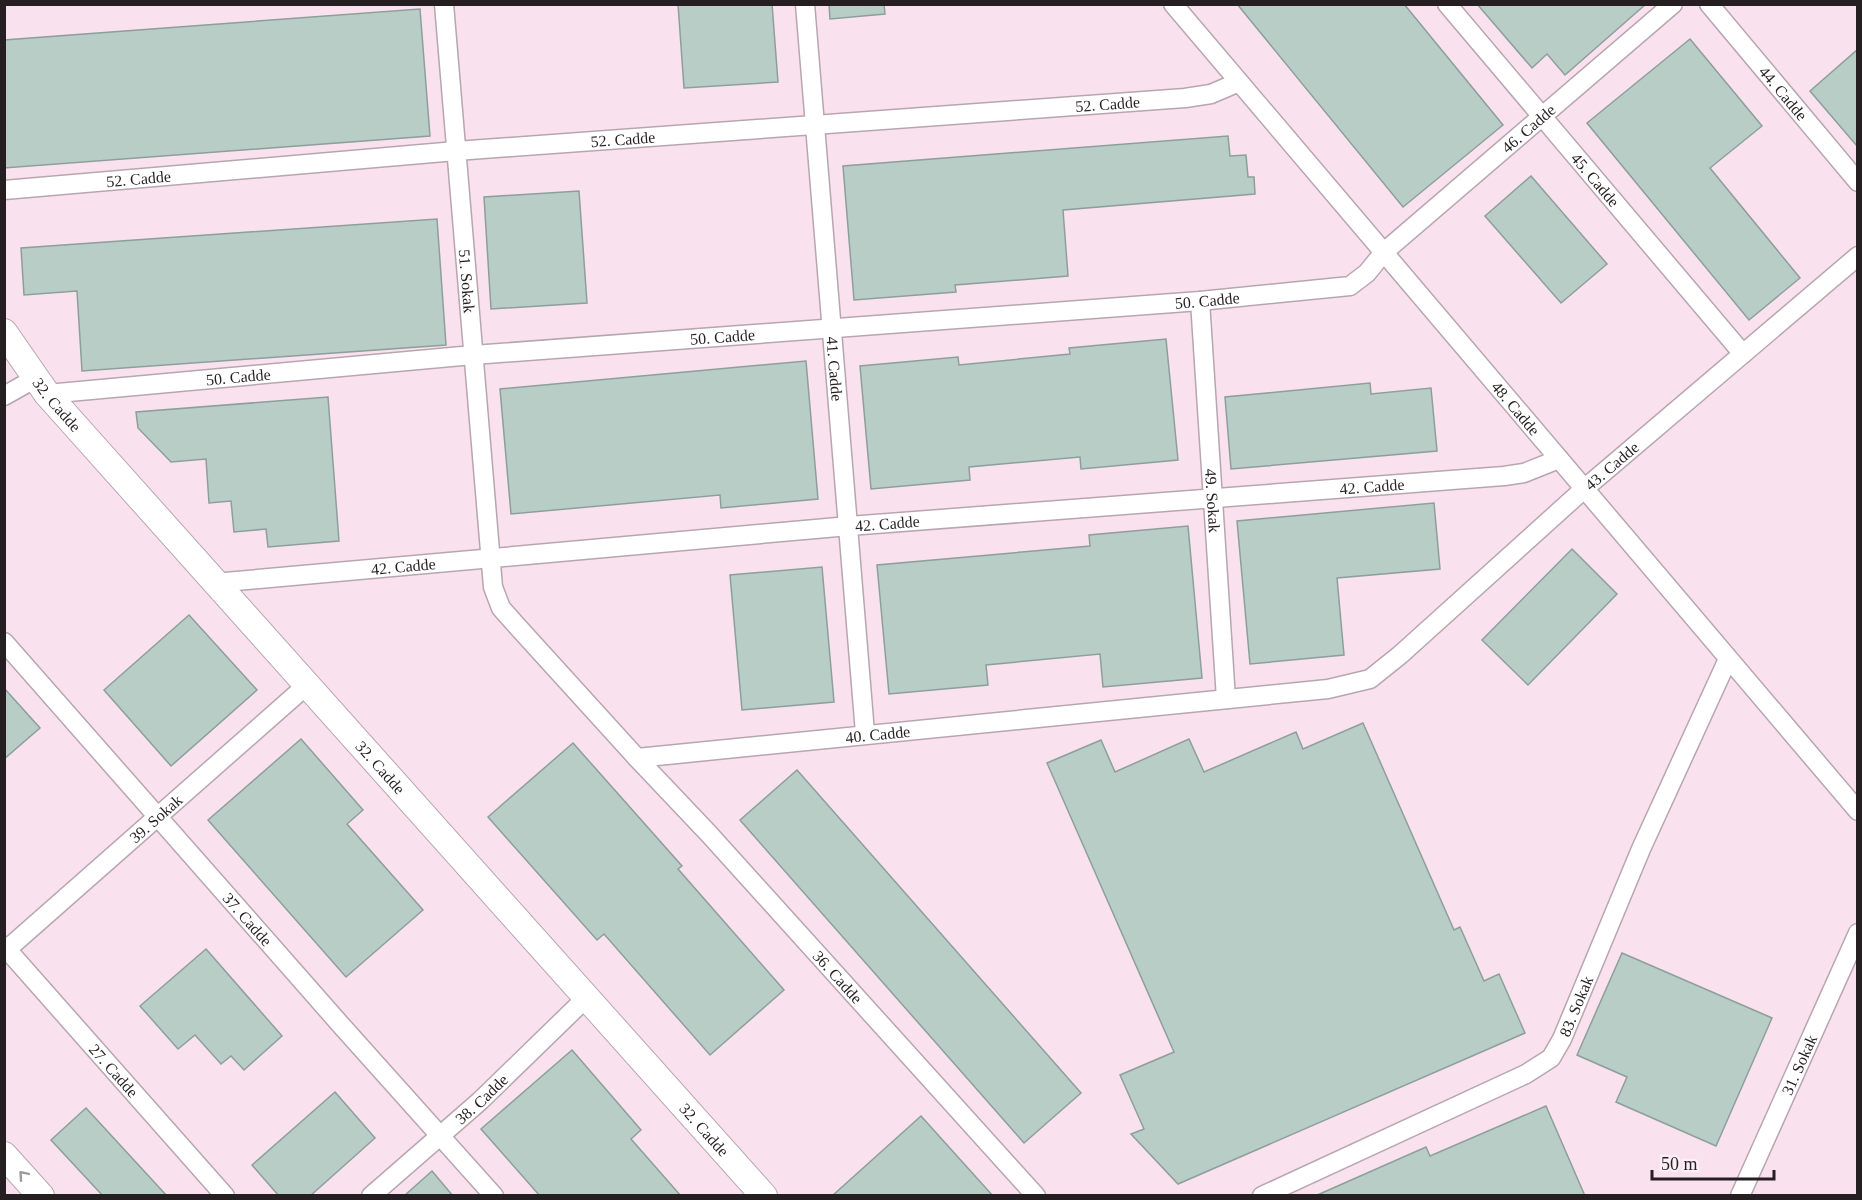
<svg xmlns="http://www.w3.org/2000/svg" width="1862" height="1200" font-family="Georgia,serif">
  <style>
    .built { fill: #fae1ee }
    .building { fill: #b9cdc7; stroke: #8d9f9a; stroke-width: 1.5 }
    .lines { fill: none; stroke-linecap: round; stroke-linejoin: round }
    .street-casing { stroke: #b7a6af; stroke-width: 21 }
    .secondary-casing { stroke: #b7a6af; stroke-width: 28 }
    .street { stroke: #fff; stroke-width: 18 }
    .secondary { stroke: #fff; stroke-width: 26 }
    .oneway { stroke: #9d9a9c }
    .labels { text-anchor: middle; stroke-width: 4.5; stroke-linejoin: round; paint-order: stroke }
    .street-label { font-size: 16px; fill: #251f22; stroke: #fdeff6 }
  </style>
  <rect width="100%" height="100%" fill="#fdeff6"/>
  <rect class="built" x="5" y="5" width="1852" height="1190"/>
  <g class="building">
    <polygon points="678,4 772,4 778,82 684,88"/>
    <polygon points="829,4 884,4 885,14 830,19"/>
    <polygon points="1237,4 1404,4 1503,125 1403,207"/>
    <polygon points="1477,4 1646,4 1565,75 1547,54 1532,68"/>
    <polygon points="420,9 430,136 4,168 4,40"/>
    <polygon points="1690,39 1762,126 1710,168 1800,278 1749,320 1587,123"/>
    <polygon points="1857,50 1857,146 1810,91"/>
    <polygon points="1228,136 1230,156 1246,155 1248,177 1254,177 1255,194 1063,210 1068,276 955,285 956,292 854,300 843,166"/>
    <polygon points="1531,176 1607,264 1561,303 1485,216"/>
    <polygon points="579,191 587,303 491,309 484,197"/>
    <polygon points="437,219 446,345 82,371 77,291 24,295 21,248"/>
    <polygon points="1166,339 1178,460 1081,469 1080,457 969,467 970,480 871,489 860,366 958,357 959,365 1070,354 1069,348"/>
    <polygon points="806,361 818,499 721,508 720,495 511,514 500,389"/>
    <polygon points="1370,383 1371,394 1431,388 1437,451 1231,469 1225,397"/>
    <polygon points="328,397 339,541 268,547 266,529 234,532 231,501 209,503 206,459 171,462 138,428 136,412"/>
    <polygon points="1434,503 1440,569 1337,578 1344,655 1250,664 1237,521"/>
    <polygon points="1188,526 1202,678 1103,687 1100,654 986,665 988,685 889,694 877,565 1090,546 1089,535"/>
    <polygon points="1572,549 1617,594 1528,685 1482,640"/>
    <polygon points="822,567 834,702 742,710 730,575"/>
    <polygon points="189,615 257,690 171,766 104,690"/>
    <polygon points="4,688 40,728 4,759"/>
    <polygon points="1363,723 1454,930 1460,927 1484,981 1499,974 1525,1033 1178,1184 1131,1134 1144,1129 1120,1075 1174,1052 1047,763 1101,740 1115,772 1189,739 1204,772 1296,732 1303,749"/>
    <polygon points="301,739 363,810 347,824 423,910 346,977 208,820"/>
    <polygon points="573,743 682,866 678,869 784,990 710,1055 604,934 597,940 488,817"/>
    <polygon points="797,770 1081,1093 1024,1143 740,820"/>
    <polygon points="206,949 282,1036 244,1070 231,1056 221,1064 195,1035 178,1049 140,1006"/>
    <polygon points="1622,953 1772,1018 1716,1146 1616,1102 1627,1077 1577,1055"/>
    <polygon points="572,1050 641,1130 631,1139 681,1196 540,1196 481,1129"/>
    <polygon points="335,1092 375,1138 310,1196 279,1196 252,1165"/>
    <polygon points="1546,1106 1585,1196 1315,1196 1426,1147 1430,1156"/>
    <polygon points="86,1108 167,1196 103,1196 51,1140"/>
    <polygon points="921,1116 993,1196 832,1196"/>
    <polygon points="432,1171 453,1196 404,1196"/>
  </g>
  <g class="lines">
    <g class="street-casing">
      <g id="street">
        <path id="s1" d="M444 4 493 587 501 608 517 626 637 758 1328 689 1370 679 1400 655 1584 489 1858 256"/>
        <path id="s2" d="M805 4 865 733"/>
        <path id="s3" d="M1173 4 1858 811"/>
        <path id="s4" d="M1447 4 1743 354"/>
        <path id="s5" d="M1709 4 1858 182"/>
        <path id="s6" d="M4 190 456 151 1185 98 1211 94 1239 82"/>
        <path id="s7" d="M1200 301 1226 699"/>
        <path id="s8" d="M47 394 473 355 1200 301 1350 286 1367 273 1384 252 1673 4"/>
        <polyline points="4,396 34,379"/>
        <path id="s9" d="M214 583 849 526 1504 476 1524 473 1559 459"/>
        <path id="s10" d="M4 642 340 1024 494 1196"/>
        <path id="s11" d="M637 758 709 834 1036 1196"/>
        <path id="s12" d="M4 946 225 1196"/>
        <path id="s13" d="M4 952 307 685"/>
        <path id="s14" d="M371 1196 480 1101 586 998"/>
        <path id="s15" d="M1262 1196 1526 1074 1551 1058 1562 1039 1641 849 1728 659"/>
        <path id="s16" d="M1740 1196 1858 933"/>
      </g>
    </g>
    <g class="secondary-casing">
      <g id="secondary">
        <path id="s17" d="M4 332 47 394 764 1196"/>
        <polyline points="4,1155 41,1196"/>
      </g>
    </g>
    <use href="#street" class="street"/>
    <use href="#secondary" class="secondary"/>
  </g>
  <defs><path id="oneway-chevron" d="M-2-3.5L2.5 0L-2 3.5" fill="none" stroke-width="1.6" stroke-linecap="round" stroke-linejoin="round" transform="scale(1.5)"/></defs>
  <use class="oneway" href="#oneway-chevron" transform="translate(23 1175) rotate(-131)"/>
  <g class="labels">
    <g class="street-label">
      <text dy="6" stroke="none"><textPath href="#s5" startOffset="116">44. Cadde</textPath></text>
      <text dy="6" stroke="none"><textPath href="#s6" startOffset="1107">52. Cadde</textPath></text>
      <text dy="6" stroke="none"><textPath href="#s8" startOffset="1546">46. Cadde</textPath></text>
      <text dy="6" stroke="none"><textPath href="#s6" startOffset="621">52. Cadde</textPath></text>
      <text dy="6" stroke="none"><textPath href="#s6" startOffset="135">52. Cadde</textPath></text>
      <text dy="6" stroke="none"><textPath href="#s4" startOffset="230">45. Cadde</textPath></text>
      <text dy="6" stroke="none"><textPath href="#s1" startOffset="278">51. Sokak</textPath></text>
      <text dy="6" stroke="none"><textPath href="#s8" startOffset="1164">50. Cadde</textPath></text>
      <text dy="6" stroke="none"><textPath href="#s8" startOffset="678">50. Cadde</textPath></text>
      <text dy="6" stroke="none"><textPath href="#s2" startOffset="366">41. Cadde</textPath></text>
      <text dy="6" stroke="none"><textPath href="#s8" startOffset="192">50. Cadde</textPath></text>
      <text dy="6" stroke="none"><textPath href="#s17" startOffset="90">32. Cadde</textPath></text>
      <text dy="6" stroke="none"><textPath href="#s3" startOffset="530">48. Cadde</textPath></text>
      <text dy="6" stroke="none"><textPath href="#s1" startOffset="1870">43. Cadde</textPath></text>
      <text dy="6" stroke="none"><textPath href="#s9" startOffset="1162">42. Cadde</textPath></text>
      <text dy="6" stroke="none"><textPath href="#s7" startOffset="200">49. Sokak</textPath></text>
      <text dy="6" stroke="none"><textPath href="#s9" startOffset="676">42. Cadde</textPath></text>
      <text dy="6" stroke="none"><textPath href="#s9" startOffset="190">42. Cadde</textPath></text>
      <text dy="6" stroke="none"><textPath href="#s1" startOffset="1052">40. Cadde</textPath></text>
      <text dy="6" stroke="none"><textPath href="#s17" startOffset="576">32. Cadde</textPath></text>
      <text dy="6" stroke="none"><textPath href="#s13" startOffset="202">39. Sokak</textPath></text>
      <text dy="6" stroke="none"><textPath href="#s10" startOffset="369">37. Cadde</textPath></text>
      <text dy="6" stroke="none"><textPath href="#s11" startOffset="297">36. Cadde</textPath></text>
      <text dy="6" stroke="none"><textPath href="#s15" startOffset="378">83. Sokak</textPath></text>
      <text dy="6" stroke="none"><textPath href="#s16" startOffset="144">31. Sokak</textPath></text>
      <text dy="6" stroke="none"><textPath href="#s12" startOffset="166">27. Cadde</textPath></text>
      <text dy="6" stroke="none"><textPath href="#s14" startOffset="147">38. Cadde</textPath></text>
      <text dy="6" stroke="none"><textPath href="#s17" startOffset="1062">32. Cadde</textPath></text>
    </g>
  </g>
  <rect width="1862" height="1200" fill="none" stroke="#251f22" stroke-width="12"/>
  <path d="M1652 1170v9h122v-9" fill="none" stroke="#251f22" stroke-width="3"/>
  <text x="1661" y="1170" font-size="18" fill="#251f22" stroke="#fdeff6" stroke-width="4.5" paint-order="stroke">50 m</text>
</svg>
